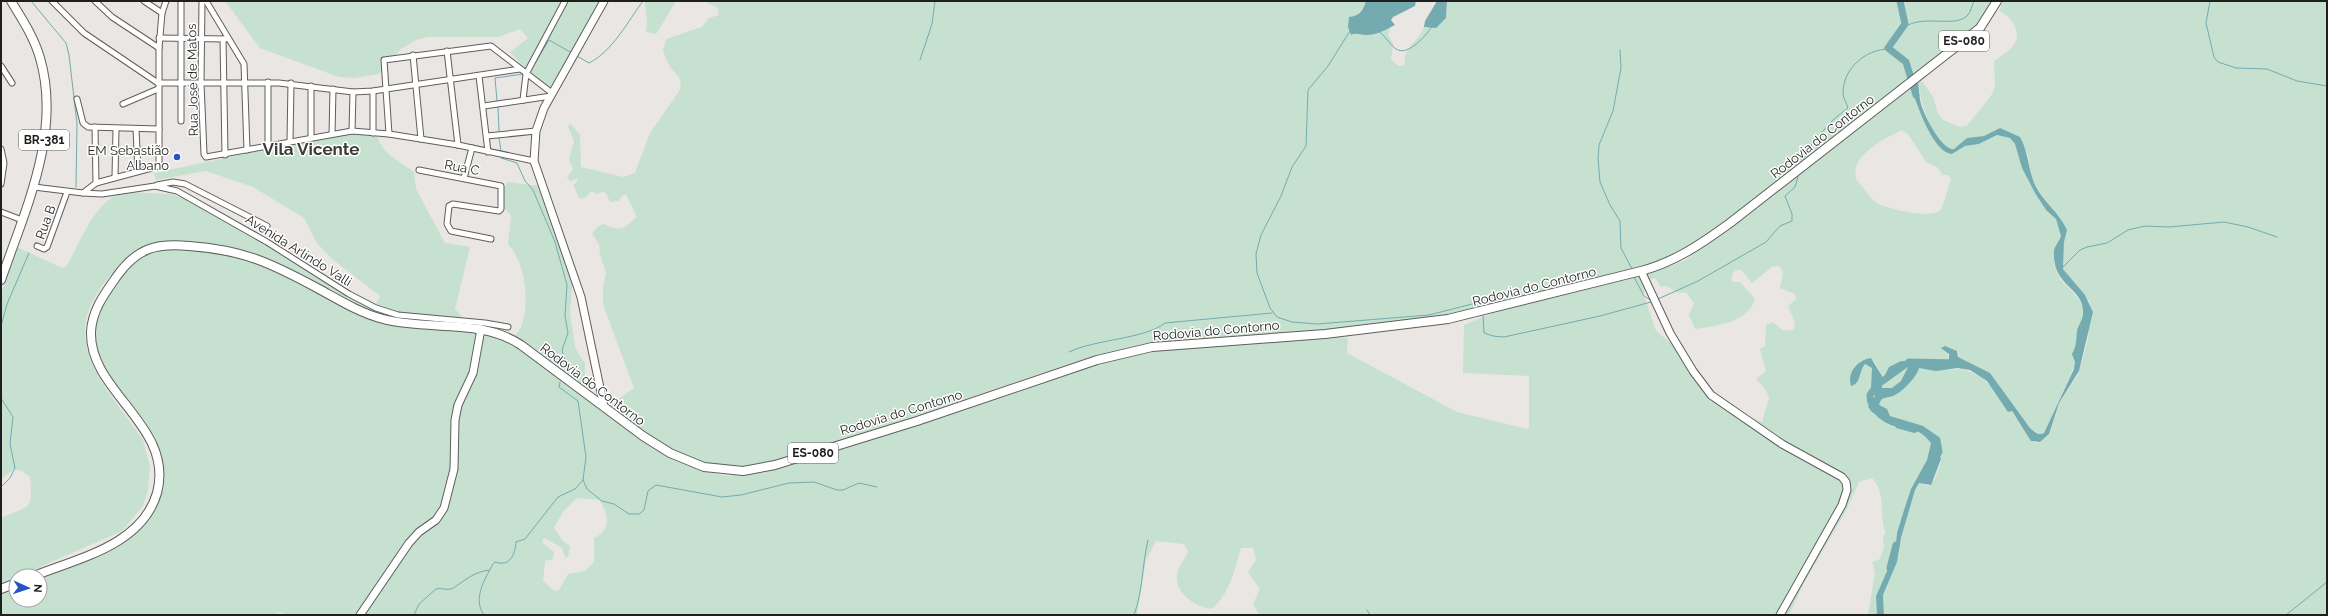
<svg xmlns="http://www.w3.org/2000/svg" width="2328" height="616" font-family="Raleway,sans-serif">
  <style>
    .green { fill: #c6e1d0; fill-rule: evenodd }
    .water { fill: #73abb0 }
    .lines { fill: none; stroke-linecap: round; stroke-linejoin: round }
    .stream { stroke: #73abb0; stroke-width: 1 }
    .river { stroke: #73abb0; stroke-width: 7 }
    .street-casing { stroke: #5f5e5b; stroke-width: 7 }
    .secondary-casing { stroke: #5f5e5b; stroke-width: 9 }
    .primary-casing { stroke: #5f5e5b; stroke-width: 10 }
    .street { stroke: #fff; stroke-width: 5 }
    .secondary { stroke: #fff; stroke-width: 7 }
    .primary { stroke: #fff; stroke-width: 8 }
    .poi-dot { fill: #2853c1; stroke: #fff; stroke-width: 1.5 }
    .labels { text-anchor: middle; stroke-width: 3; stroke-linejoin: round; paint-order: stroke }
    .shield { fill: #fff; stroke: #626261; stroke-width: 1 }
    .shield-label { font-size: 12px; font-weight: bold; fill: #1f1f1d }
    .street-label { font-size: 13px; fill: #1f1f1d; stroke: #fff }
    .poi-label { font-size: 13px; fill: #1f1f1d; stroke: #fff; text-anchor: end }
    .district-label { font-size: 17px; font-weight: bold; fill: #3d3b39; stroke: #fff }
  </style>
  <rect width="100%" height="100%" fill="#e9e6e3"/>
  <g class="green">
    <polygon points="225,1 603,1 552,90 526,69 510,52 528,38 520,29 499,37 428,37 416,40 401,49 379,74 354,78 339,77 260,48"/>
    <polygon points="645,1 676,1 656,34 646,32 647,24"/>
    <path d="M704 1H1366L1364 7 1356 16 1351 35 1354 33 1369 35 1390 28 1388 35 1393 44 1391 60 1399 66 1405 65C1402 46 1419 43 1424 27L1427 28 1447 13V1H1995L1985 20 1708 236 1661 263 1454 316 1398 324 1142 344 1091 357 795 456C780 460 763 467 748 468 690 471 652 437 608 406L634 388 603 304V288L606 272 600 255 599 244 592 234 597 227 603 224C620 231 623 231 636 217 635 208 628 203 627 195H623L618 201 610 202 606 193 602 192 597 194 592 191 585 198 582 199 579 198 573 185 578 181 577 179 570 181 567 177 573 169 569 160 574 141 568 126 571 124 580 135 581 167 623 177 635 173 650 133 680 90C682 76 678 77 671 68 667 63 665 56 663 50L666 39 702 27 709 18 719 15 718 8Z"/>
    <path d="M2003 1H2327V615H1884L1883 595 1897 562 1901 538 1915 490 1919 483 1929 486 1935 478 1941 462 1934 440 1920 425 1890 416 1879 405 1881 400C1885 397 1889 398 1893 396 1900 392 1917 376 1919 368L1955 370 1961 368 1981 377 1994 389 2003 405 2011 411 2033 442 2038 443 2049 434 2059 403 2078 375 2087 344 2089 327 2093 312 2089 301 2063 269 2064 242 2067 230 2037 188 2031 175 2028 154 2017 136 2000 128 1984 136 1967 138 1957 148 1950 149C1932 140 1920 102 1918 82L1921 80 1933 97 1938 113 1943 120 1960 127 1967 126 1993 93 1995 84 1994 62C2000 56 2008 52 2013 46 2024 33 2011 16 1999 11Z"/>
    <path d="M1911 88 1917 106 1933 137 1952 154 1965 146 1980 144 1997 135 2010 138 2015 144 2022 168 2035 193 2046 210 2056 219 2061 236 2055 246 2054 265 2061 280 2079 299 2083 308V317L2078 329 2077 343 2073 353 2075 365 2044 433C2038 435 2035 432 2030 428L1990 373 1958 357 1959 352 1945 346 1950 362 1944 364H1911L1907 361 1889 367 1893 377 1899 365 1905 363 1908 367 1901 381 1893 388H1882V376L1874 360 1860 361 1859 380 1862 368 1866 364 1872 368 1875 396 1868 406 1880 417 1894 423 1896 428 1911 432 1920 431 1931 443 1927 460 1911 489 1904 510 1897 533 1895 553 1876 596 1877 615H1868L1875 573 1872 562 1880 559 1884 547 1883 536 1886 534C1878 515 1887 493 1872 478L1859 482 1846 511 1805 581 1789 615H1259L1253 604 1260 589 1248 572 1256 560 1253 548H1241C1235 569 1230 593 1212 609 1195 607 1175 594 1177 575 1178 567 1184 560 1188 552L1184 544 1156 541 1146 560 1137 615H287L280 612 271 615H1V593L16 587V600H40V577L125 540 154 502 158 460 101 365 92 334 98 309 136 259 149 252 165 249 226 254 271 268 374 321 399 326 483 333 503 339 524 350 562 382 657 450 678 462 709 473 729 476 761 473 1116 357 1171 349 1331 337 1348 338 1347 353 1457 412 1527 429 1529 428V376L1463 373 1464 325 1497 311 1659 270 1684 261 1735 225ZM1902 130 1908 134 1926 162 1937 167 1943 175H1948L1951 179C1948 188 1945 201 1941 209 1934 220 1889 209 1879 204 1871 200 1863 187 1856 179 1850 155 1884 139 1902 130ZM1778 266C1787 272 1781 279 1780 288L1795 294 1796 299 1788 306 1795 323 1794 329C1780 333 1782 328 1772 322L1766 325 1765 346 1760 349 1766 371 1756 379 1766 390 1769 398 1762 422 1735 412 1699 381 1677 348 1656 331 1644 296V285L1646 281 1655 278 1661 287 1667 286 1676 292 1687 293 1694 304 1689 315 1695 329C1715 326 1748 323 1755 299L1740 282H1732V274L1736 270H1741L1752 283 1772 267ZM577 498 599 500C609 514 612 530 594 538V562L585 571 568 574 559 590 554 591 543 581 545 561 553 559 554 552 543 543V539L545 538 562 548 565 557H568L570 546 563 541 554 528 563 512Z"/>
    <path d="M346 133 378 137C380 152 403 164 414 172L416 189 445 243 470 247 455 309 469 324C436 322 400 324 368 311 336 298 306 277 275 262 250 251 223 245 196 243 150 239 134 245 105 282 56 344 108 388 143 440L150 467 148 490 143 506 122 531 1 584V518C30 506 33 510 30 477L22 471 14 469 1 479V294L17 247 62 268 66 267C82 240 91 207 121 192L171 194 189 200 268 245 373 310 380 296 331 258 316 242 304 218 253 187 206 171 156 180 154 173Z"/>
    <path d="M508 182 540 186 573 278 570 312 575 347 585 364V388L533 347 514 338C517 333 522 327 523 321 529 296 525 263 508 244L511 216 499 201 498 196Z"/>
  </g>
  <g class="water">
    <path d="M1366 1H1416L1415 6 1393 17 1391 20 1395 25C1387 29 1377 35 1367 35 1362 35 1355 32 1351 35L1348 27 1349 17C1359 16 1363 11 1366 1Z"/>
    <polygon points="1437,1 1447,1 1446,18 1436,28 1424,27 1425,21"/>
    <path d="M1918 82C1919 90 1919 97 1921 104 1924 115 1942 151 1954 149L1967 138 1984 136 2000 128 2020 137C2029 153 2028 171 2036 187 2044 202 2060 214 2067 230L2064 242 2063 269 2085 295 2093 312 2079 371 2059 403 2049 434 2040 442 2031 441 2012 411 2008 412 1987 381 1970 370 1958 368 1936 371 1919 368C1917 377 1901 393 1893 396 1888 398 1884 397 1881 400L1879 405 1887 409 1890 416 1920 425 1934 440 1941 459 1931 485 1919 483 1915 490 1901 538 1897 562 1883 595 1884 615H1877L1876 596 1895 553 1897 533 1904 510 1911 489 1927 460 1931 443 1920 431 1914 433 1896 428 1894 423 1872 412 1868 407 1875 396 1871 389 1872 368 1865 364C1859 371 1861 384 1851 386 1847 373 1857 360 1871 358L1882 376V388H1892L1901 381 1908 367 1905 363 1899 365 1891 379 1885 375 1889 367 1901 361C1916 361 1934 368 1949 362V354L1941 348 1945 346 1957 351 1958 357 1990 373 2030 428C2035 432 2038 436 2044 433L2074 369 2075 362 2072 354C2077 345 2076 339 2077 331 2079 323 2084 319 2083 310 2082 288 2052 285 2054 252 2054 246 2059 242 2061 236L2056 219 2046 210 2035 193 2022 168 2015 144 2010 138 1997 135 1979 144 1965 146 1952 154C1933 153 1917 104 1911 88Z"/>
  </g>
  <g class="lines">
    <g class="stream">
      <polyline points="31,1 66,43 69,55 77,124 76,187"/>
      <polyline points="2210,1 2206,23 2214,57 2218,62 2236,68 2267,69 2297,81 2327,86"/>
      <path d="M1905 27C1922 14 1954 28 1967 16 1971 12 1972 5 1974 1"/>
      <polyline points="1350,31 1328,66 1308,90 1306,146 1292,167 1281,196 1261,235 1256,254 1257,273 1270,308 1277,317 1292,322 1317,324 1429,315 1476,303 1481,303 1482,307"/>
      <path d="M1380 32C1386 37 1390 45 1396 49 1408 57 1426 35 1432 27"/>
      <polyline points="1620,50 1621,68 1613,111 1599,145 1598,158 1600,182 1610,205 1620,221 1621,248 1632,269"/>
      <path d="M577 56 589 63C613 51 628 21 643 1"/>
      <polyline points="920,60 932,24 935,1"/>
      <polyline points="534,65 549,40 572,53"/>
      <polyline points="497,101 495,78 523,74"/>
      <polyline points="498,107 499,131"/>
      <polyline points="499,138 501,151"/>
      <polyline points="501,158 517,163 525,181 533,190 555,242 567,285 565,316 568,333 562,350 568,370 565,373"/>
      <path d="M1802 162 1813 142 1834 119 1848 108C1847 103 1843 99 1843 93 1843 69 1865 49 1889 49"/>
      <polyline points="2062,268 2080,250 2087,247 2107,243 2128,230 2145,226 2169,227 2224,222 2248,227 2277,237"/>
      <polyline points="1634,277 1644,296 1652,301"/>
      <polyline points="1658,299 1698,281 1766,242 1780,226 1792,221 1792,214 1785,196 1795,187 1798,177"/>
      <polyline points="1483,315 1484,333 1493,336 1504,337 1600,316 1651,302"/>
      <polyline points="1,326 7,304 29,253"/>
      <path d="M1069 352C1096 339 1145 339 1165 323L1272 313"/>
      <polyline points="1,398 13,417 10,444 15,468 10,478 1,487"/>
      <polyline points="583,480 587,489 602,501 614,504 629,514 639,514 644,510 648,491 656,485 722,497 741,495 789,483 814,482 837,490 843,490 859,483 877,487"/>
      <polyline points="1367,610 1370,615"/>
      <path d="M414 615 419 604 436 589C442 587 448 592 455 587 466 579 475 572 489 570"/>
      <path d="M484 615C472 599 485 579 493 564L495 562C510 567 515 555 516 542L525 539 558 497 575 489 583 480 586 457 578 401 559 387 560 382"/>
      <path d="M1134 615C1143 591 1142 565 1148 540"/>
      <polyline points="2286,615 2327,582"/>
    </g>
    <g class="river">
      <polyline points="1900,1 1905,24 1888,48 1906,62 1916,95"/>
      <path d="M1903 424C1889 424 1869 410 1870 395L1877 385 1909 362 1958 363"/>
      <polyline points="1921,429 1937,440 1939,452 1934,460"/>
      <polyline points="1890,568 1896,545"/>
    </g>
    <g class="street-casing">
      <g id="street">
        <polyline points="52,1 84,33 158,83 279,83 353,92 373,91 520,69"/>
        <polyline points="95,1 112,17 159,48"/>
        <polyline points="144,1 162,13"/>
        <polyline points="181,1 181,121"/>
        <polyline points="202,1 201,83 204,154 206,157 352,131 389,134 458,145 534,161"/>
        <polyline points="206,1 244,64 247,150"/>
        <polyline points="159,38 226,39"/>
        <polyline points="223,39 225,155"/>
        <polyline points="447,51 458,145"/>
        <polyline points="413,55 421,139"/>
        <polyline points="1,66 12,83"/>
        <polyline points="479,76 488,152"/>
        <polyline points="311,86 311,137"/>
        <polyline points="373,91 373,133"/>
        <polyline points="77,99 83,123 88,127 159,129"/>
        <polyline points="523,100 526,74 565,1"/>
        <polyline points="123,104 158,89"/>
        <polyline points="484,106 551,96"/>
        <polyline points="95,127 96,183"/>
        <polyline points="136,129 138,171"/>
        <polyline points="352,131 353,92"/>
        <polyline points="332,134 333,89"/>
        <polyline points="389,134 384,60 491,46 552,93"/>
        <polyline points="487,136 536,131"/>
        <polyline points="290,141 291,83"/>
        <polyline points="268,146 268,82"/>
        <polyline points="1,149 4,163 1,184"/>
        <polyline points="419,170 501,186 501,209 499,211 453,204 449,206 447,224 451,231 491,239"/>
        <polyline points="115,177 116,129"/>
        <polyline points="464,178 472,148"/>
        <polyline points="157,185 173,182 185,184 267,226"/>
        <polyline points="34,187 83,193 96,183 159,166 159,48 162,13 166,1"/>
        <polyline points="83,193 102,194 155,186 177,191 267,242 349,294 376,308 398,315 485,323 508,327"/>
        <polyline points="1,212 22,220"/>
        <polyline points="37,246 44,249 47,247 67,192"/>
      </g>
    </g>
    <g class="secondary-casing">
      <g id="secondary">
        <polyline points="604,1 544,108 536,131 534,161 581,297 604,407"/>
        <polyline points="1641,271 1670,333 1693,371 1711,395 1782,444 1842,477 1846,482 1847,490 1842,505 1780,615"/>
        <polyline points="360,615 409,543 419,532 436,520 444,508 454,469 455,420 458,405 473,373 481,329"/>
      </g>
    </g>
    <g class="primary-casing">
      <g id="primary">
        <path d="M1 280C25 210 62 133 40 58 34 37 22 19 11 1"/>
        <path d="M34 576C79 558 142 545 157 493 175 426 89 392 91 332 92 310 105 293 117 276 137 248 156 243 189 246 244 250 271 263 319 289 339 300 360 313 383 319 428 331 481 318 521 345L643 436 670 453 704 467 743 471 775 465 917 421 1097 360 1152 347 1325 334 1448 319 1641 271C1675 262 1701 244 1730 223L1980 28 1997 1"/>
        <polyline points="1,589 16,583"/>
      </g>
    </g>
    <use href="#street" class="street"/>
    <use href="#secondary" class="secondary"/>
    <use href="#primary" class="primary"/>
  </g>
  <circle class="poi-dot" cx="177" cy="157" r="4"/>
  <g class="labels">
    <g class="shield">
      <rect x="1939" y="31" width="50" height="20" rx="3"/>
      <rect x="19" y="130" width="50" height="20" rx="3"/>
      <rect x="788" y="443" width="50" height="20" rx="3"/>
    </g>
    <g class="shield-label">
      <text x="1964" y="45">ES-080</text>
      <text x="44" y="144">BR-381</text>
      <text x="813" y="457">ES-080</text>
    </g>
    <g class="street-label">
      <text transform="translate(192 80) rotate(-91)" y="5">Rua José de Matos</text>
      <text transform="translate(1822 136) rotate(-38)" y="5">Rodovia do Contorno</text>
      <text transform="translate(462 167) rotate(11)" y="5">Rua C</text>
      <text transform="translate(45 222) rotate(-70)" y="5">Rua B</text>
      <text transform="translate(299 250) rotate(32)" y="5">Avenida Arlindo Valli</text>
      <text transform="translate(1534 286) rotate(-14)" y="5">Rodovia do Contorno</text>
      <text transform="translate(1216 330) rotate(-5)" y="5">Rodovia do Contorno</text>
      <text transform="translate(593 384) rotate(37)" y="5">Rodovia do Contorno</text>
      <text transform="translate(901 412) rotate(-17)" y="5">Rodovia do Contorno</text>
    </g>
    <g class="poi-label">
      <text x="169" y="155">EM Sebastião<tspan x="169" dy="15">Albano</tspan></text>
    </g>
    <g class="district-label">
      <text x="311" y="155">Vila Vicente</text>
    </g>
  </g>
  <rect width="2328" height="616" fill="none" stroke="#1f1f1d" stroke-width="4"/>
  <g transform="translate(28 588) rotate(93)"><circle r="19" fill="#ffffff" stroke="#a5a5a5"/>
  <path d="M0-3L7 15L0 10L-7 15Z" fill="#2853c1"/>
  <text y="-6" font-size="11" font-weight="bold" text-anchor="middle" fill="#1f1f1d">N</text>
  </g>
</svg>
